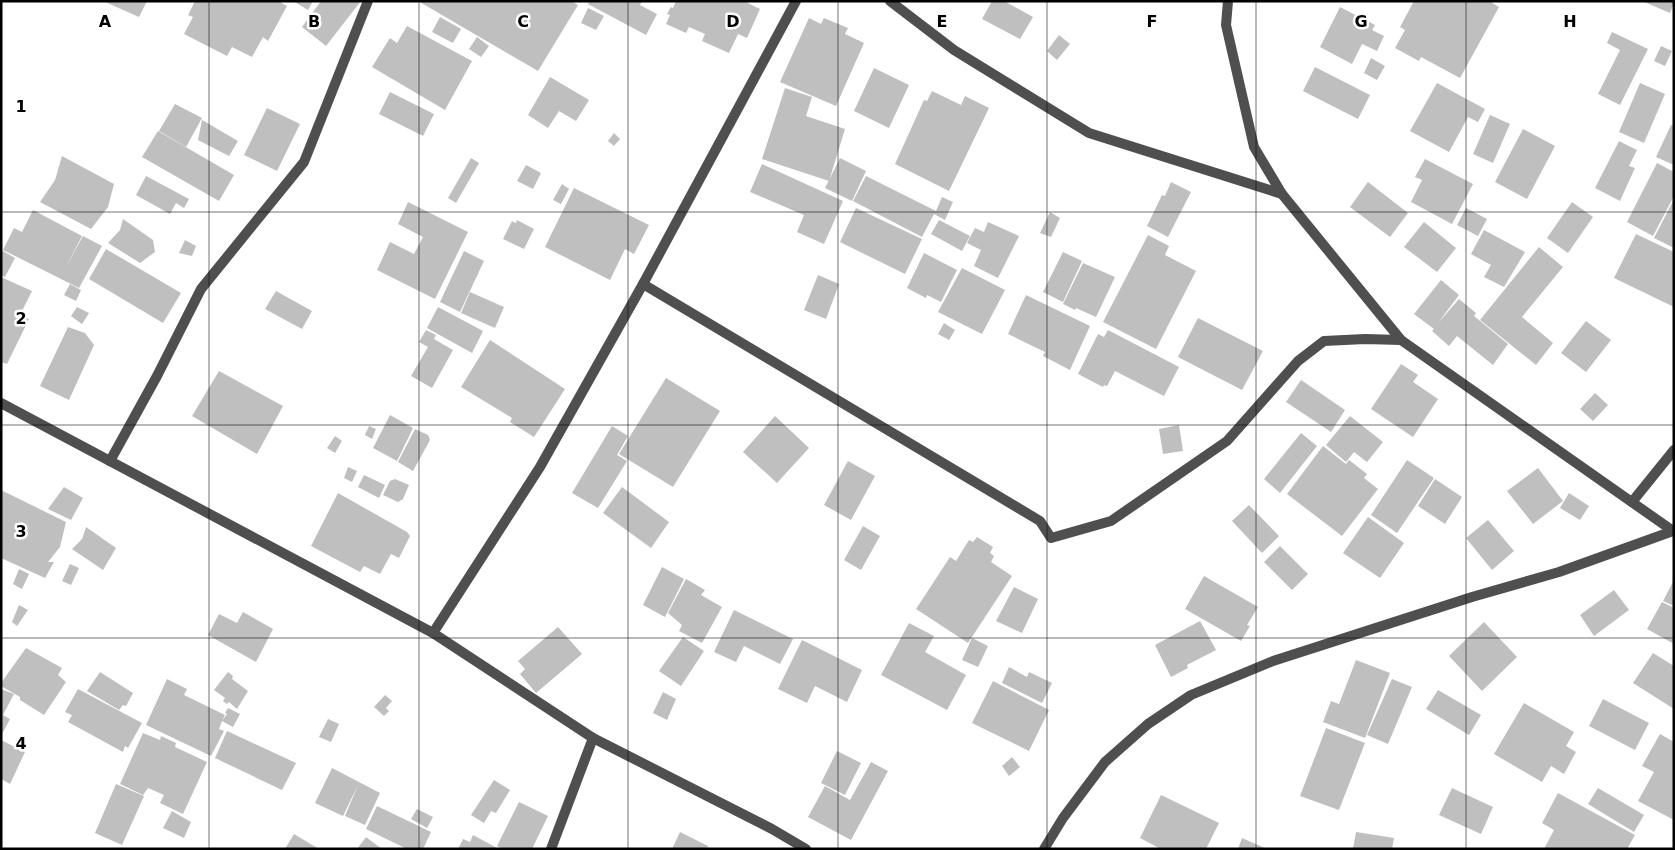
<svg xmlns="http://www.w3.org/2000/svg" width="1675" height="850" font-family="'DejaVu Sans',sans-serif">
  <style>
    .building { fill: #bfbfbf }
    .lines { fill: none; stroke-linecap: round; stroke-linejoin: round }
    .street { stroke: #4f4f4f; stroke-width: 10 }
    .grid { fill: none; stroke: #000; stroke-width: 1; stroke-opacity: 0.55 }
    .grid-label { font-size: 16px; text-anchor: middle; font-weight: bold; fill: #000; stroke: #fff; stroke-width: 5; stroke-linejoin: round; paint-order: stroke }
  </style>
  <rect width="100%" height="100%" fill="#fff"/>
  <g class="building">
    <polygon points="103,1 147,1 139,17"/>
    <polygon points="195,1 278,1 287,6 268,41 263,37 252,57 232,47 227,56 184,34 193,17 188,15"/>
    <polygon points="293,1 313,1 308,10"/>
    <polygon points="321,1 361,1 326,46 302,27"/>
    <polygon points="418,1 571,1 578,5 538,71"/>
    <polygon points="589,1 642,1 640,5 657,14 646,35 588,4"/>
    <polygon points="676,1 744,1 760,9 747,38 738,34 729,53 702,41 705,34 689,27 686,33 666,24 670,15 667,14 671,7 673,8"/>
    <polygon points="992,1 1004,1 1033,17 1020,39 982,19"/>
    <polygon points="1414,1 1489,1 1499,7 1460,78 1421,57 1419,61 1395,48 1405,30 1400,27"/>
    <polygon points="1642,1 1674,1 1674,3 1670,13"/>
    <polygon points="1340,7 1375,25 1372,30 1384,36 1377,51 1362,44 1352,64 1320,47"/>
    <polygon points="588,8 604,16 596,30 581,23"/>
    <polygon points="440,17 461,29 453,43 432,32"/>
    <polygon points="809,18 821,24 824,18 848,28 845,34 864,43 836,106 780,82"/>
    <polygon points="407,26 472,61 445,110 372,67 390,38 397,43"/>
    <polygon points="1612,32 1648,49 1620,105 1598,94 1620,50 1607,43"/>
    <polygon points="1059,35 1070,44 1057,60 1047,51"/>
    <polygon points="477,37 489,46 481,57 469,49"/>
    <polygon points="1661,46 1672,51 1665,66 1654,61"/>
    <polygon points="1371,58 1385,66 1377,80 1364,73"/>
    <polygon points="1315,67 1370,95 1358,119 1303,91"/>
    <polygon points="874,68 909,85 889,128 854,111"/>
    <polygon points="550,77 589,100 576,121 559,111 548,128 528,115"/>
    <polygon points="1437,83 1485,109 1478,122 1468,117 1449,152 1410,131"/>
    <polygon points="1640,83 1665,94 1644,143 1619,132"/>
    <polygon points="785,88 812,97 806,116 845,129 829,181 762,159"/>
    <polygon points="932,91 961,105 965,96 989,108 949,191 895,164 924,100 927,101"/>
    <polygon points="390,92 434,114 423,136 379,114"/>
    <polygon points="175,104 202,118 186,147 159,131"/>
    <polygon points="267,108 300,124 277,171 244,155"/>
    <polygon points="1490,115 1510,124 1493,163 1473,154"/>
    <polygon points="202,120 238,141 229,156 198,140"/>
    <polygon points="1671,125 1674,126 1674,165 1656,157"/>
    <polygon points="1523,129 1555,146 1527,199 1495,182"/>
    <polygon points="158,131 234,175 219,201 142,157"/>
    <polygon points="614,133 620,139 614,146 608,141"/>
    <polygon points="1619,141 1637,150 1629,166 1635,168 1620,201 1595,188"/>
    <polygon points="62,156 114,184 108,207 91,229 40,202 55,180"/>
    <polygon points="471,158 479,163 456,203 448,198"/>
    <polygon points="840,158 866,171 852,201 825,188"/>
    <polygon points="1425,159 1473,184 1452,224 1411,202 1422,180 1415,177"/>
    <polygon points="1657,163 1674,172 1674,196 1653,236 1627,222"/>
    <polygon points="762,164 843,201 824,244 797,232 804,215 750,192"/>
    <polygon points="526,165 541,173 533,189 517,181"/>
    <polygon points="146,176 189,199 184,208 176,203 170,214 136,195"/>
    <polygon points="866,176 936,211 942,197 953,202 945,220 934,214 922,237 853,201"/>
    <polygon points="1171,182 1191,192 1168,237 1147,226 1162,195 1165,196"/>
    <polygon points="1368,182 1408,213 1390,237 1350,207"/>
    <polygon points="562,184 569,189 561,204 553,200"/>
    <polygon points="574,188 649,225 634,254 625,249 610,280 545,247"/>
    <polygon points="1674,199 1674,248 1654,238"/>
    <polygon points="408,202 468,232 435,299 377,270 390,242 414,254 423,237 398,224"/>
    <polygon points="1572,202 1593,217 1568,253 1547,238"/>
    <polygon points="856,208 922,239 905,274 840,242"/>
    <polygon points="1466,208 1487,219 1478,236 1457,225"/>
    <polygon points="33,210 82,236 65,269 83,236 102,246 79,288 3,250 14,228 22,232"/>
    <polygon points="1050,212 1060,218 1051,237 1040,233"/>
    <polygon points="123,219 153,240 155,252 140,263 108,243 120,230"/>
    <polygon points="517,220 534,229 524,249 503,239 512,221 516,223"/>
    <polygon points="939,220 970,236 962,251 931,234"/>
    <polygon points="988,222 1019,236 998,278 974,266 981,250 967,243 975,228 984,232"/>
    <polygon points="1424,222 1456,248 1437,272 1404,247"/>
    <polygon points="1484,230 1525,252 1504,287 1484,277 1491,265 1471,254"/>
    <polygon points="1636,234 1674,252 1674,307 1614,278"/>
    <polygon points="1148,235 1169,246 1165,255 1196,271 1156,349 1103,322"/>
    <polygon points="185,240 196,246 192,256 179,253"/>
    <polygon points="1539,247 1563,267 1522,317 1553,343 1536,365 1480,320"/>
    <polygon points="106,249 181,293 163,323 89,279"/>
    <polygon points="3,251 15,258 5,277 1,275 1,253"/>
    <polygon points="464,251 484,261 460,312 440,302"/>
    <polygon points="1063,252 1082,261 1063,302 1043,292"/>
    <polygon points="924,253 957,270 941,302 927,295 926,298 907,288"/>
    <polygon points="1083,263 1115,277 1096,317 1076,308 1075,310 1063,304"/>
    <polygon points="962,268 1005,290 982,334 938,312"/>
    <polygon points="818,275 839,284 826,319 804,310"/>
    <polygon points="1,277 32,291 20,315 29,319 7,364 1,362"/>
    <polygon points="1441,280 1459,295 1438,323 1459,299 1476,313 1474,316 1508,344 1493,365 1457,336 1449,346 1432,331 1434,329 1414,314"/>
    <polygon points="70,284 81,290 76,301 64,295"/>
    <polygon points="276,291 312,311 302,329 265,309"/>
    <polygon points="470,292 504,307 495,328 461,313"/>
    <polygon points="1026,295 1090,326 1070,370 1043,356 1045,352 1008,334"/>
    <polygon points="77,307 89,313 82,324 71,316"/>
    <polygon points="438,307 483,331 472,353 427,328"/>
    <polygon points="1198,318 1263,351 1242,390 1178,357"/>
    <polygon points="1586,321 1611,340 1586,372 1561,353"/>
    <polygon points="944,323 955,330 949,340 938,334"/>
    <polygon points="68,327 85,333 94,345 69,400 40,386"/>
    <polygon points="426,330 436,335 434,339 453,350 432,388 411,376 428,347 419,342"/>
    <polygon points="1108,330 1179,367 1164,396 1115,371 1107,386 1104,385 1103,387 1078,374 1098,334 1104,337"/>
    <polygon points="490,340 565,389 534,437 510,422 512,418 461,387"/>
    <polygon points="1401,364 1418,375 1413,382 1438,399 1413,437 1371,409"/>
    <polygon points="219,371 283,406 257,454 192,416"/>
    <polygon points="666,378 720,411 673,487 619,454"/>
    <polygon points="1301,380 1345,410 1331,432 1286,402"/>
    <polygon points="1595,393 1608,405 1593,421 1580,409"/>
    <polygon points="390,415 413,428 397,461 373,448"/>
    <polygon points="775,416 809,448 777,483 743,452"/>
    <polygon points="1350,416 1383,442 1367,462 1354,452 1346,462 1326,445"/>
    <polygon points="1179,425 1183,451 1163,454 1159,429"/>
    <polygon points="369,426 376,429 372,439 365,435"/>
    <polygon points="612,426 628,436 617,455 627,461 598,508 572,493"/>
    <polygon points="415,429 428,435 430,440 413,471 398,462"/>
    <polygon points="1301,433 1317,446 1280,493 1264,479"/>
    <polygon points="335,436 342,441 335,453 327,448"/>
    <polygon points="1323,446 1346,464 1349,460 1367,474 1364,478 1378,489 1342,536 1287,494"/>
    <polygon points="1407,460 1434,478 1397,533 1371,515"/>
    <polygon points="848,461 875,476 851,520 824,505"/>
    <polygon points="348,467 357,471 352,482 344,478"/>
    <polygon points="1538,468 1563,501 1533,524 1507,491"/>
    <polygon points="364,475 385,485 379,498 358,487"/>
    <polygon points="395,479 409,485 403,499 398,502 383,495 390,481"/>
    <polygon points="1435,479 1462,497 1445,524 1418,506"/>
    <polygon points="64,487 83,498 71,520 48,509"/>
    <polygon points="622,487 669,522 651,548 603,513"/>
    <polygon points="1,490 66,522 60,547 48,562 54,562 45,578 1,558"/>
    <polygon points="338,493 407,532 410,536 399,558 391,554 380,574 364,566 360,572 311,546"/>
    <polygon points="1569,493 1589,506 1580,520 1560,508"/>
    <polygon points="1249,505 1279,536 1262,553 1232,521"/>
    <polygon points="1368,517 1404,543 1380,578 1343,553"/>
    <polygon points="1488,520 1514,551 1492,570 1466,538"/>
    <polygon points="863,526 880,536 861,570 844,560"/>
    <polygon points="86,527 116,548 103,570 72,549 82,539"/>
    <polygon points="977,537 993,547 990,553 994,556 991,562 1012,576 968,643 916,609 950,557 956,561 969,540 973,542"/>
    <polygon points="1280,546 1308,574 1292,590 1264,562"/>
    <polygon points="70,564 79,568 71,585 62,581"/>
    <polygon points="662,567 684,579 665,617 643,605"/>
    <polygon points="19,569 29,574 22,589 13,584"/>
    <polygon points="1204,576 1258,607 1247,625 1250,626 1241,641 1185,609"/>
    <polygon points="686,579 705,590 701,595 722,607 702,643 679,631 682,625 668,613"/>
    <polygon points="1674,580 1674,606 1663,601"/>
    <polygon points="1014,587 1038,599 1022,633 996,621"/>
    <polygon points="1614,590 1629,610 1594,636 1580,615"/>
    <polygon points="1662,602 1674,608 1674,644 1647,629"/>
    <polygon points="19,605 28,610 17,626 12,622"/>
    <polygon points="734,610 793,639 780,664 744,646 736,662 714,652"/>
    <polygon points="243,612 273,629 256,662 208,635 219,614 237,623"/>
    <polygon points="1200,621 1216,650 1187,665 1188,668 1171,677 1155,645"/>
    <polygon points="1484,622 1517,657 1482,691 1449,656"/>
    <polygon points="909,623 934,636 925,652 966,675 947,710 881,675"/>
    <polygon points="558,627 582,654 536,693 520,674 525,669 518,661"/>
    <polygon points="683,637 704,651 681,686 659,671"/>
    <polygon points="972,638 988,646 978,667 962,660"/>
    <polygon points="802,640 862,670 847,702 815,686 807,703 778,689"/>
    <polygon points="26,648 62,668 58,675 66,682 44,715 20,700 20,697 1,686 1,683"/>
    <polygon points="1653,653 1674,666 1674,709 1633,683"/>
    <polygon points="1356,660 1390,673 1365,738 1323,722 1331,701 1339,704"/>
    <polygon points="1009,667 1027,677 1029,672 1052,683 1042,703 1002,683"/>
    <polygon points="100,672 133,693 126,706 123,705 119,710 87,691"/>
    <polygon points="228,672 233,676 232,679 248,691 237,709 229,702 227,704 223,701 225,698 214,690"/>
    <polygon points="167,679 187,689 184,695 225,715 222,721 227,714 225,713 228,708 240,714 233,727 222,721 219,729 224,731 211,756 146,725"/>
    <polygon points="1392,679 1412,687 1388,744 1367,735"/>
    <polygon points="993,681 1049,710 1029,751 972,723"/>
    <polygon points="1,689 14,694 3,715 10,719 1,736"/>
    <polygon points="78,689 142,723 128,748 125,746 123,752 68,722 72,715 65,712"/>
    <polygon points="1438,690 1481,715 1469,735 1426,709"/>
    <polygon points="663,692 676,699 667,720 653,713"/>
    <polygon points="385,695 392,701 386,708 389,711 384,716 374,707"/>
    <polygon points="1603,699 1649,723 1635,750 1589,726"/>
    <polygon points="1524,703 1574,732 1566,746 1576,752 1564,774 1551,766 1542,782 1494,754"/>
    <polygon points="328,719 339,724 331,742 319,737"/>
    <polygon points="1326,728 1365,743 1339,810 1300,796"/>
    <polygon points="227,731 296,763 282,790 215,758"/>
    <polygon points="143,733 160,740 161,736 176,743 175,747 207,762 183,814 160,803 164,795 148,788 143,795 120,784"/>
    <polygon points="1660,734 1674,742 1674,820 1638,801 1654,772 1642,766"/>
    <polygon points="1,740 25,752 10,784 1,779"/>
    <polygon points="837,751 861,763 845,795 821,783"/>
    <polygon points="1012,757 1020,767 1009,776 1002,766"/>
    <polygon points="871,762 888,771 851,840 808,817 825,786 850,800"/>
    <polygon points="332,768 380,793 365,825 345,816 358,785 343,816 315,803"/>
    <polygon points="494,780 510,790 496,813 491,811 484,823 471,815"/>
    <polygon points="116,784 144,796 122,845 95,833"/>
    <polygon points="1452,788 1493,807 1481,834 1439,815"/>
    <polygon points="1598,788 1644,815 1634,832 1588,804"/>
    <polygon points="1558,793 1635,835 1627,849 1544,849 1554,830 1542,823"/>
    <polygon points="1161,795 1219,823 1206,849 1161,849 1140,838"/>
    <polygon points="519,802 548,816 532,849 503,849 497,846"/>
    <polygon points="377,806 431,832 423,849 407,849 366,829"/>
    <polygon points="417,809 433,817 427,828 411,819"/>
    <polygon points="172,811 191,822 184,838 163,828"/>
    <polygon points="680,832 708,846 707,849 672,849"/>
    <polygon points="1356,832 1394,838 1392,849 1353,849"/>
    <polygon points="294,834 319,849 285,849"/>
    <polygon points="473,835 499,849 458,849 463,839 470,842"/>
    <polygon points="366,837 382,849 357,849"/>
    <polygon points="1242,838 1267,849 1238,849"/>
  </g>
  <g class="lines">
    <g class="street">
      <polyline points="890,1 954,50 1089,133 1282,194"/>
      <polyline points="1228,1 1226,25 1254,147 1282,194 1401,340 1673,531"/>
      <polyline points="643,284 1040,521 1051,538 1111,521 1227,441 1298,361 1324,341 1365,339 1401,340"/>
      <polyline points="1,403 433,633 593,738 772,829 806,849"/>
      <polyline points="110,461 157,376 201,289 304,162 368,1"/>
      <polyline points="1632,502 1674,450"/>
      <polyline points="433,633 540,467 643,284 796,1"/>
      <polyline points="551,849 593,738"/>
      <polyline points="1044,849 1063,818 1105,762 1148,724 1191,695 1273,661 1472,597 1559,572 1673,531"/>
    </g>
  </g>
  <path class="grid" d="M209 1V849M419 1V849M628 1V849M838 1V849M1047 1V849M1256 1V849M1466 1V849M1 212H1674M1 425H1674M1 638H1674"/>
  <g class="grid-label">
    <text x="105" y="27">A</text>
    <text x="314" y="27">B</text>
    <text x="523" y="27">C</text>
    <text x="733" y="27">D</text>
    <text x="942" y="27">E</text>
    <text x="1152" y="27">F</text>
    <text x="1361" y="27">G</text>
    <text x="1570" y="27">H</text>
    <text x="21" y="112">1</text>
    <text x="21" y="324">2</text>
    <text x="21" y="537">3</text>
    <text x="21" y="749">4</text>
  </g>
  <rect width="1675" height="850" fill="none" stroke="#000000" stroke-width="5"/>
</svg>
